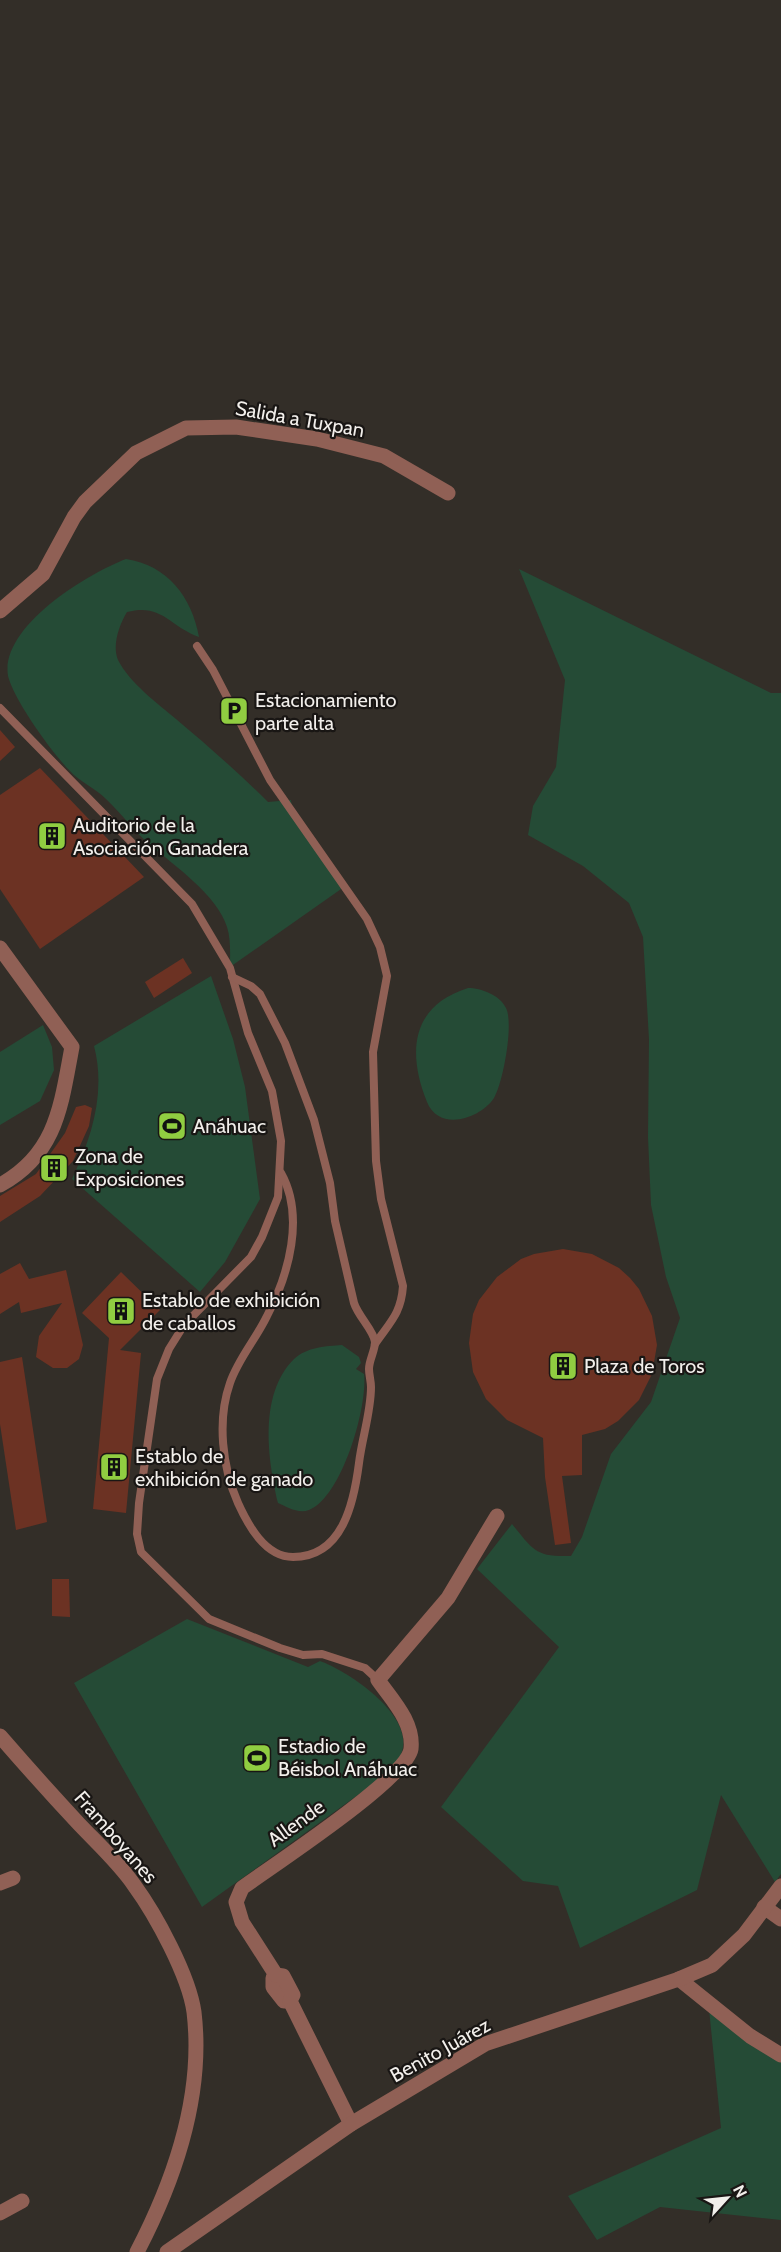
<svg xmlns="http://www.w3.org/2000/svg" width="781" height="2252" font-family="Cabin,sans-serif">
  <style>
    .green { fill: #254b36 }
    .building { fill: #6c3223 }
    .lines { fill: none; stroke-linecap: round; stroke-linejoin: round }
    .service { stroke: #906055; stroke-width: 8 }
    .minor { stroke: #906055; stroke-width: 15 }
    .tertiary { stroke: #906055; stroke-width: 15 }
    .labels { text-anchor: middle; stroke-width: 4.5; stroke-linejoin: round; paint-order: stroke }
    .street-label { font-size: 20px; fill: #f2efeb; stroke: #191614 }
    .poi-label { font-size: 20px; fill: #f2efeb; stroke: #191614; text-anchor: start }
  </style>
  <rect width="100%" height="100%" fill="#332e28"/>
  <g class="green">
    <path d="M126 559C167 565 192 597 199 637 169 626 162 603 127 612 119 625 112 646 118 660 129 682 158 704 176 719 208 746 239 773 268 802L291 800 293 815 344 887 230 967C230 955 231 939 227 927 218 896 174 865 150 845 134 831 121 813 106 799 95 788 80 782 70 771 52 753 14 700 8 676 0 626 89 573 126 559Z"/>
    <path d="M519 569 771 693H781V1874L775 1882 721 1795 697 1890 580 1948 558 1886 523 1881 441 1807 559 1647 477 1569 512 1524C534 1551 536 1557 571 1556L582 1537 611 1454 651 1402 680 1318 666 1277 651 1205 648 1137 649 1039 643 937 629 903 583 866 528 835 533 806 556 767 565 680Z"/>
    <path d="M211 976 233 1039 245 1087 260 1199 225 1262 200 1292 72 1179C92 1137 106 1092 94 1046Z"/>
    <path d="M468 988C481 988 500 995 506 1008 514 1024 503 1083 494 1098 480 1119 439 1132 427 1102 407 1052 411 1006 468 988Z"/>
    <polygon points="43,1025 52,1047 54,1070 40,1101 0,1125 0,1052"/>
    <path d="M342 1345 359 1357 361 1363 356 1369 364 1374C368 1406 342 1497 309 1510 298 1514 287 1507 278 1503 268 1460 258 1395 294 1359 307 1347 326 1346 342 1345Z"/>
    <path d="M187 1619 308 1667 320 1661C348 1671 409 1712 403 1747 402 1754 397 1762 394 1769L202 1907 74 1683Z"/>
    <polygon points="709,2009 781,2051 781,2220 660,2207 597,2240 568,2196 721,2128"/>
  </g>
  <g class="building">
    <polygon points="0,730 15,747 0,761"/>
    <polygon points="40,768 144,877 40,949 0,889 0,795"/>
    <polygon points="183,958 192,973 154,998 145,982"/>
    <polygon points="85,1105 92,1108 89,1126 73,1161 40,1196 0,1222 0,1196 36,1174 65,1133 76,1107"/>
    <polygon points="563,1249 592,1254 619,1268 630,1278 639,1289 652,1316 657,1345 652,1374 639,1400 618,1421 605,1429 582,1435 582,1475 562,1476 571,1543 555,1545 545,1477 543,1438 507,1420 486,1399 473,1372 469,1343 473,1314 479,1300 497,1277 521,1259 534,1254"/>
    <polygon points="20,1263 29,1279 66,1270 83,1345 79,1359 67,1368 53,1368 36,1357 39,1336 62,1303 21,1313 19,1302 0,1314 0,1274"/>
    <polygon points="121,1272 160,1310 120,1350 141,1353 126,1513 93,1509 109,1338 82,1313"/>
    <polygon points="22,1357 47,1522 16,1530 0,1424 0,1362"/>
    <polygon points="52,1579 69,1579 70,1617 52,1616"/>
  </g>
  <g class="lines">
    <g class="service">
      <path d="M197 646 213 670 270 780 367 919 380 947 387 976 373 1052 376 1161 381 1199 403 1286C401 1314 390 1322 375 1344"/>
      <polyline points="0,708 192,904 230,968 248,1033 272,1091 281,1141 278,1197 262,1237 251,1257 184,1325 169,1349 157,1379 139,1503 137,1534 141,1552 209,1619 280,1648 303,1655 322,1654 365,1668 378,1680"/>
      <path d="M232 977 251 986 260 994 285 1043 314 1120 330 1183 335 1221 354 1303C358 1316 374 1331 375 1342 375 1351 369 1360 369 1369 369 1375 371 1381 371 1387 371 1412 362 1438 359 1463 354 1502 343 1557 293 1557 265 1557 248 1525 238 1503 222 1467 217 1420 230 1383 238 1359 256 1339 267 1316 289 1274 305 1216 281 1173"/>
    </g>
    <g class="minor">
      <polyline points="0,611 43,574 74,517 85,502 136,453 186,428 236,427 317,439 384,456 448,493"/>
      <polyline points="0,1883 13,1878"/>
      <polyline points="764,1907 781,1919"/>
      <polyline points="276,1975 273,1978 273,1987 284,2001 290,2001"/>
      <polyline points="679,1979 750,2036 781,2055"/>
      <path d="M351 2124 290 2001 293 1995 283 1976 276 1975 242 1922 236 1902 242 1888C272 1866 407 1778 411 1749 414 1722 392 1700 378 1680L448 1598 497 1516"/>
      <polyline points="0,2213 22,2201"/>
      <polyline points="167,2252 351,2124 485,2044 679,1979 712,1965 744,1935 781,1886"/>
    </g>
    <g class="tertiary">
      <path d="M0 948 72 1047C61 1105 57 1154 0 1185"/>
      <path d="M0 1736C26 1766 52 1795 79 1824 97 1843 119 1863 134 1885 156 1915 189 1976 194 2012 204 2095 175 2179 137 2252"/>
    </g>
  </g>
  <defs>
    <g id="parking-square" transform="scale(1.5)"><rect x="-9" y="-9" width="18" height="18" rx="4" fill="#90cd41" stroke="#191614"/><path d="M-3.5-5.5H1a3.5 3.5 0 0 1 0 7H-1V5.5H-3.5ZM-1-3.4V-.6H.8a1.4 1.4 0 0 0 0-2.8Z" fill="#111"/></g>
    <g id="building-square" transform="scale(1.5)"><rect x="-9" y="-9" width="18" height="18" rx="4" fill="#90cd41" stroke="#191614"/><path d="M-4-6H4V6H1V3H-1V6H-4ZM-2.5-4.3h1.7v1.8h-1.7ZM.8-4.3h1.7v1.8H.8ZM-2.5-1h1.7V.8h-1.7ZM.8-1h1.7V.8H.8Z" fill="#111"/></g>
    <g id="stadium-square" transform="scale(1.5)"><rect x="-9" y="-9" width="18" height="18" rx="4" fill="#90cd41" stroke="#191614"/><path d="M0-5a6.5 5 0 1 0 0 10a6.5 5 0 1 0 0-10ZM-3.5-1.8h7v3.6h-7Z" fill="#111"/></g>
  </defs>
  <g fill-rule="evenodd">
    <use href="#parking-square" x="234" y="711"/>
    <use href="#building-square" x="52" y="836"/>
    <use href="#stadium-square" x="172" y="1126"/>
    <use href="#building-square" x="54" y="1168"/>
    <use href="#building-square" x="121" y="1311"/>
    <use href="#building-square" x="563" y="1366"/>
    <use href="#building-square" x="114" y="1467"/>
    <use href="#stadium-square" x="257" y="1758"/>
  </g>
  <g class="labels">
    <g class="street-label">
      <text transform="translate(300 419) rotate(10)" y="7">Salida a Tuxpan</text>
      <text transform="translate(296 1823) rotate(-36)" y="7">Allende</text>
      <text transform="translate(116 1837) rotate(49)" y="7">Framboyanes</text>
      <text transform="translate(440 2050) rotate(-29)" y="7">Benito Juárez</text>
    </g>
    <g class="poi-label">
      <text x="255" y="707">Estacionamiento<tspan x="255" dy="23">parte alta</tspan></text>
      <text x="73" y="832">Auditorio de la<tspan x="73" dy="23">Asociación Ganadera</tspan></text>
      <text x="193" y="1133">Anáhuac</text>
      <text x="75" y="1163">Zona de<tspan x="75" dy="23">Exposiciones</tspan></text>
      <text x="142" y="1307">Establo de exhibición<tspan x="142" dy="23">de caballos</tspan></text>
      <text x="584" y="1373">Plaza de Toros</text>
      <text x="135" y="1463">Establo de<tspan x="135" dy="23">exhibición de ganado</tspan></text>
      <text x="278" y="1753">Estadio de<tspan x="278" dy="23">Béisbol Anáhuac</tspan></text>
    </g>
  </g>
  <g transform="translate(727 2198) rotate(63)" stroke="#191614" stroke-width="4.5" paint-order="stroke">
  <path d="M0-4.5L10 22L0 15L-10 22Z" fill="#f2efeb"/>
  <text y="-9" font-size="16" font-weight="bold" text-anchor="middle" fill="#f2efeb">N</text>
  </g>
</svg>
